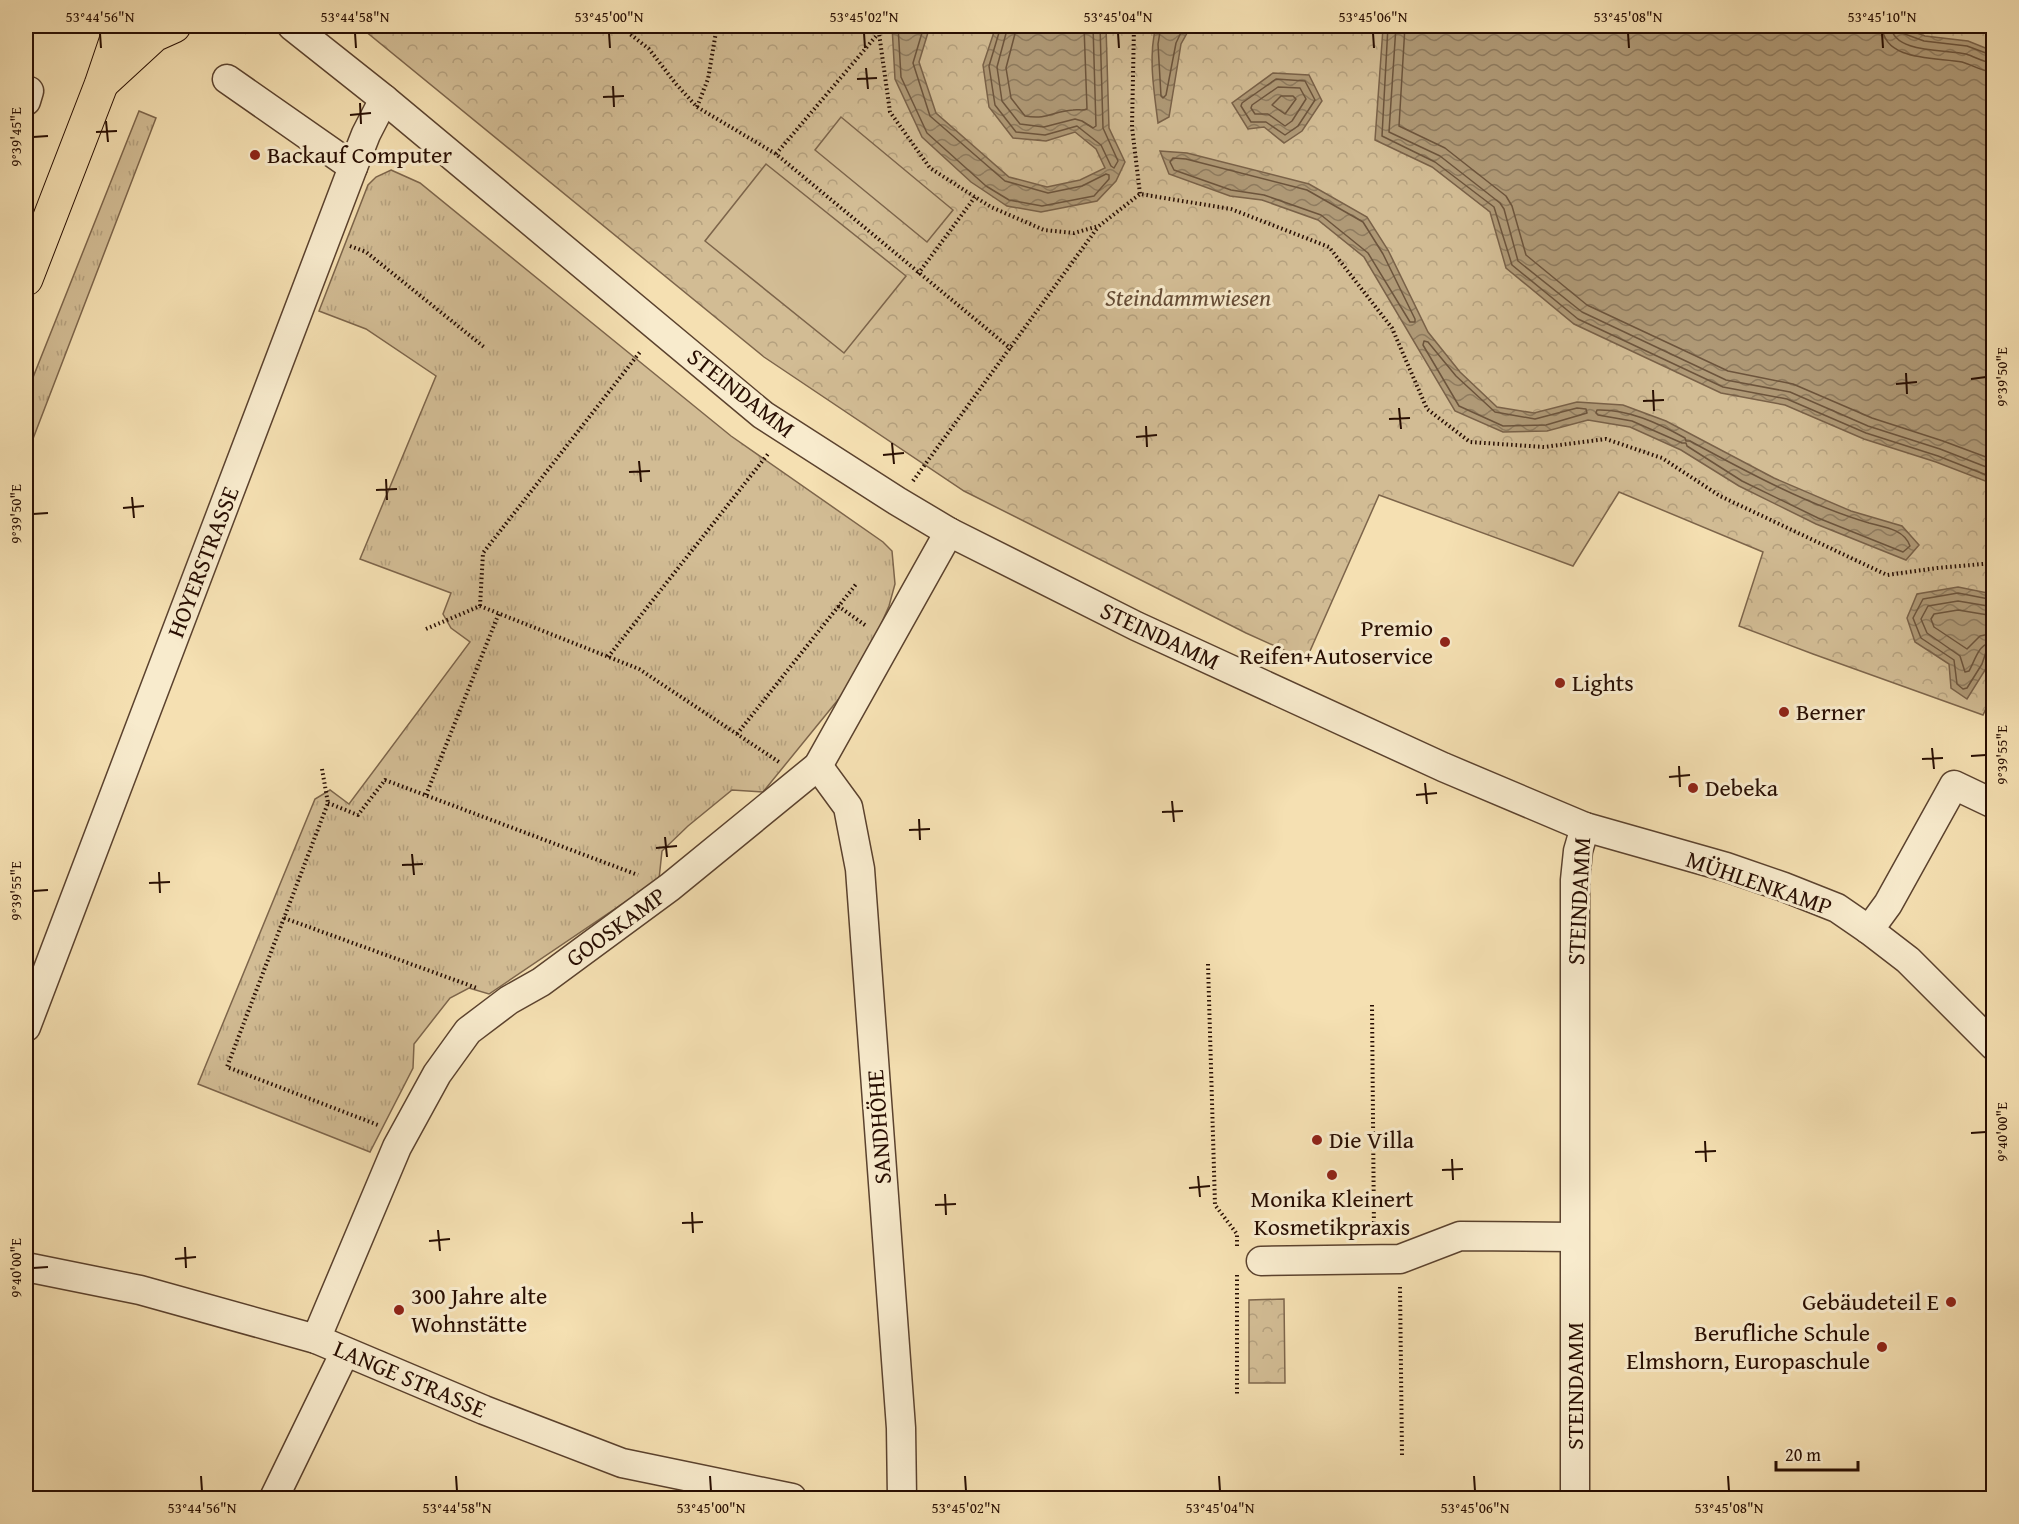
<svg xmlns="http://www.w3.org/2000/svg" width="2019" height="1524" font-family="'Gentium Book Plus',serif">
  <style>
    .grass { fill: url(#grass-tufts); stroke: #7d654b; stroke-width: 1.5 }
    .park { fill: url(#park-crowns); stroke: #7d654b; stroke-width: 1.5 }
    .pitch { fill: #d2bc94; stroke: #7d654b; stroke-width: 1.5 }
    .water { fill: url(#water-waves); stroke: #796148; stroke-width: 1.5 }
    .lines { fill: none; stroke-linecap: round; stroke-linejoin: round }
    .shore { stroke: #6c543c; stroke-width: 1.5 }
    .minor-casing { stroke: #5b422e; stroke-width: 31 }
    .major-casing { stroke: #280e02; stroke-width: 35 }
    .path { stroke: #280e02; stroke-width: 4; stroke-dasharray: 1.5 3; stroke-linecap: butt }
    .minor { stroke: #f8ebcd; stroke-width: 28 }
    .major { stroke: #f5e0b2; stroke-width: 33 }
    .ticks { fill: none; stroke: #280e02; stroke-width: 2 }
    .poi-dot { fill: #8f2418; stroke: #f8ebcd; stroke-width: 2 }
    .labels { text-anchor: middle; stroke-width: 6; stroke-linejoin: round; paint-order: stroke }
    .poi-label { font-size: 24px; fill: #280e02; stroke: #f8ebcd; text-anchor: start }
    .park-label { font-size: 24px; font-style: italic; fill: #644b35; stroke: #f8ebcd }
    .street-label { font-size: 24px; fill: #280e02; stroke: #f8ebcd }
    .neatline { fill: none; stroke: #280e02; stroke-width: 2 }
    .ticks-label { font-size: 15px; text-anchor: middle; fill: #280e02 }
  </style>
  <defs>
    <pattern id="grass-tufts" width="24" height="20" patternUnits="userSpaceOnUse" patternTransform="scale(1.5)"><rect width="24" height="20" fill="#d2bc94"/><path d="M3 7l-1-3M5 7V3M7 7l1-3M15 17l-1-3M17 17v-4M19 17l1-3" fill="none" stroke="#b4a07e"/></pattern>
    <pattern id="park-crowns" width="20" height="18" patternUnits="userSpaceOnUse" patternTransform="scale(1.5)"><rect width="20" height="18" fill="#d2bc94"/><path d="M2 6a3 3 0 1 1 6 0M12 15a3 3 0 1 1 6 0" fill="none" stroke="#b4a07e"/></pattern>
    <pattern id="water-waves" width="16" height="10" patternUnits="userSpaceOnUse" patternTransform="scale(1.5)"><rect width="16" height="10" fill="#af9976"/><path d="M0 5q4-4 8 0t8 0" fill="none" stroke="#8e7b5f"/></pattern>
  </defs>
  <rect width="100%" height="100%" fill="#f5e0b2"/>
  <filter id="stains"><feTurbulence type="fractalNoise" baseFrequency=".00333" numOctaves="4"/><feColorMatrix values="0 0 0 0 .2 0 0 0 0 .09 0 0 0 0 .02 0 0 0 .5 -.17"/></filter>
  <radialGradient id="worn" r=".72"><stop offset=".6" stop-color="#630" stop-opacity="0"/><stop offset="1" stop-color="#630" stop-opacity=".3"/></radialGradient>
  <g class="grass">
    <polygon points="139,111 156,118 26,457 26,395"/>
    <polygon points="391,170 420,183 731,436 883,542 892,551 895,584 889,606 859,674 763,792 732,790 688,826 662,851 659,879 489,994 469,988 450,998 414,1044 413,1068 370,1152 198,1084 315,799 330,790 349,804 470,642 451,628 443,614 451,593 360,559 436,376 366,329 319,311 368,185 376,177"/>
  </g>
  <g class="park">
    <polygon points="359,26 1993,26 1993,693 1983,715 1813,654 1739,626 1763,552 1619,492 1573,566 1379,495 1306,660 1246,633 964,491 764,357"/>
    <polygon points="1284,1299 1285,1383 1249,1383 1249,1300"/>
  </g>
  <g class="pitch">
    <polygon points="841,117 953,210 927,242 815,150"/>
    <polygon points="766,164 906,276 844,353 705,241"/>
  </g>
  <g class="water">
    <polygon points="892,26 930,26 919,62 936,113 1009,177 1047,187 1080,180 1105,168 1096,149 1075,132 1046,141 1013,138 989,107 983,65 996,26 1106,26 1109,128 1125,162 1116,181 1097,201 1041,212 1007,206 971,182 922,137 895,79"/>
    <path d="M1156 26H1191L1181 44 1169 117 1158 123C1154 91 1148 57 1156 26Z"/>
    <polygon points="1381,26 1898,26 1925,36 1968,41 1993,51 1993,484 1936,462 1864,439 1785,405 1721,393 1574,324 1506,268 1490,212 1432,167 1375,140 1383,28"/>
    <polygon points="1273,73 1309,75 1322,101 1302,131 1284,143 1264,127 1248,129 1232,103"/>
    <polygon points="1160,151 1187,153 1309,184 1367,217 1388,250 1428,332 1460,372 1497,407 1534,413 1577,402 1623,405 1666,421 1774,478 1851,511 1902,526 1919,545 1906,560 1816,524 1739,486 1681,450 1630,427 1588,420 1547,431 1503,432 1455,411 1364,257 1318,220 1262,200 1230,196 1169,174"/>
    <polygon points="1958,587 1993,594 1993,648 1987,667 1967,699 1951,688 1949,664 1915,642 1907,618 1917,594"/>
  </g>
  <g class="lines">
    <g class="shore">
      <polyline points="898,26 901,77 927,133 986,186 1009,200 1042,206 1094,196 1109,179 1109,175 1106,174 1082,186 1048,193 1005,181 930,116 913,63 924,26"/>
      <polyline points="1001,26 989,66 995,105 1016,132 1045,135 1077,126 1101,145 1111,166 1114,168 1118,161 1103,128 1100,26"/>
      <polyline points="1008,26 997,67 1002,101 1020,124 1044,127 1075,119 1082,121 1093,128 1096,126 1093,26"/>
      <path d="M1017 26 1006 68 1011 98 1025 116C1048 120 1053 111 1073 110 1079 109 1082 111 1087 109L1084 26"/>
      <polyline points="1161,26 1158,44 1161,96 1163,98 1166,95 1176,43 1184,26"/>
      <polyline points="1388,26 1382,136 1435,162 1494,207 1512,265 1578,319 1723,387 1787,399 1866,433 1938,456 1994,478"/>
      <polyline points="1396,26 1389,132 1440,156 1500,203 1504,209 1518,261 1582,312 1726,380 1790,392 1868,426 1940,449 1994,470"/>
      <polyline points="1405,26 1399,126 1445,148 1506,196 1512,206 1526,255 1587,305 1728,371 1793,384 1872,418 1943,441 1994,460"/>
      <path d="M1882 26C1884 62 1937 57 1962 62 1973 65 1982 72 1994 72"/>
      <path d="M1891 26C1893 54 1947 49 1966 54 1976 57 1984 63 1994 63"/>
      <polyline points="1899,26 1902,33 1924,41 1967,46 1994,56"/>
      <polygon points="1276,79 1305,81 1315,100 1298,126 1285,135 1266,122 1251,122 1241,106 1242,103"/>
      <polygon points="1278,87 1300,88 1306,99 1292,121 1285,126 1268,114 1255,114 1251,108 1252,105"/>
      <polygon points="1281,96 1293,96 1296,99 1285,114 1272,105"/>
      <polygon points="1173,158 1186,159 1307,190 1363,222 1383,254 1415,319 1415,322 1410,322 1368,253 1321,215 1264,195 1231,190 1174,170 1170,162"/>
      <polygon points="1424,341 1428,342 1456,376 1495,412 1535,419 1577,408 1586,409 1587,413 1546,425 1503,426 1459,406 1423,345"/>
      <path d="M1597 410C1628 409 1658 423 1685 438L1686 441H1690C1745 471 1808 505 1869 523 1884 527 1904 529 1910 546L1903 552 1818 518 1742 481 1687 446 1686 443H1682L1632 421 1598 415 1596 413Z"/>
      <polyline points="1994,600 1958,593 1923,599 1913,618 1921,638 1954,660 1957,684 1963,689 1967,688 1982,664 1986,652 1994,650"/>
      <path d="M1994 607 1958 601 1928 606 1921 619 1927 633 1960 656 1965 672 1969 671C1976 659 1978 643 1994 642"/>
      <polyline points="1994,616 1958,610 1934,614 1931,619 1934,627 1967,649 1980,636 1994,633"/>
    </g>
    <g class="minor-casing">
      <g id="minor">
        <polyline points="292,26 384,99 763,415 897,501 949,532 1136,626 1443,767 1585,827 1726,867 1784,887 1837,908 1869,930 1908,960 1994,1046"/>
        <polyline points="227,79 353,167"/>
        <polyline points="26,101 29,91"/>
        <polyline points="818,766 848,807 860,869 901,1428 902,1498"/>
        <polyline points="1869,930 1888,904 1954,785 1994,804"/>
        <polyline points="26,1027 353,167 366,134 384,99"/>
        <polyline points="1261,1261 1400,1259 1460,1236 1574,1237"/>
        <polyline points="26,1267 140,1290 316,1339 484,1410 622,1463 792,1498"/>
        <polyline points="316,1339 397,1147 437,1074 468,1031 509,1000 541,982 670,887 818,766 949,532"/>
        <polyline points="274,1498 345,1352"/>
        <polyline points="1575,1498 1575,880 1578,851 1585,827"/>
      </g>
    </g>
    <g class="major-casing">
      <g id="major">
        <polyline points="104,81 154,35 174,26"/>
        <polyline points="26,279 101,85 121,26"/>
      </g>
    </g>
    <g class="path">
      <polyline points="620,26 649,49 676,84 697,107 776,154 1011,349"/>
      <polyline points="878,26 890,112 930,168 975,197 991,207 1044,230 1074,233 1099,226 1140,194 1231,209 1329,247 1392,328 1427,409 1470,442 1544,447 1606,439 1662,458 1720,496 1887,575 1937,568 1994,563"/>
      <polyline points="1134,26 1132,127 1140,194"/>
      <polyline points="244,33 250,26"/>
      <polyline points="697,107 708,79 717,26"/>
      <polyline points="776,154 877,35"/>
      <polyline points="350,246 366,252 484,347"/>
      <polyline points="918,274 975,197"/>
      <polyline points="913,481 1098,227"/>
      <polyline points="480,606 483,553 640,352"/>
      <polyline points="838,606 865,625"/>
      <polyline points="426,629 480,606 639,669 779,762"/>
      <polyline points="608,657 768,454"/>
      <polyline points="737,734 857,583"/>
      <polyline points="322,769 328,803 227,1067 378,1125"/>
      <polyline points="426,795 499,613"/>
      <polyline points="328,803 358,815 385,780 638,875"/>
      <polyline points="284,918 477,988"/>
      <polyline points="1208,964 1215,1205 1237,1234 1237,1247"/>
      <polyline points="1372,1005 1374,1233"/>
      <polyline points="1237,1275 1237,1396"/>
      <polyline points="1400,1287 1402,1455"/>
    </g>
    <use href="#minor" class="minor"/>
    <use href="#major" class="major"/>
  </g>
  <path class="ticks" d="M100 33 101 48M355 33 356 48M609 33 610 48M864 33 865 48M1118 33 1119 48M1373 33 1374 48M1628 33 1629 48M1882 33 1883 48M866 68 868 89M857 79 877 78M613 86 614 107M603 97 624 96M360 103 361 124M350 115 371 113M106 121 108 142M96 132 117 131M33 137 48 136M1906 373 1907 394M1971 379 1986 377M1896 384 1917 382M1653 390 1654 411M1643 401 1664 400M1399 408 1401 429M1389 419 1410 418M1146 426 1147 447M1136 437 1157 435M892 443 894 464M883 455 904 453M639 461 641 482M629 472 650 471M386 479 387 500M376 490 397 489M132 497 134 518M123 508 144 506M33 514 48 513M1932 748 1934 769M1971 756 1986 755M1922 759 1943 758M1679 766 1680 787M1669 777 1690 775M1425 783 1427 804M1416 795 1437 793M1172 801 1174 822M1162 812 1183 811M919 819 920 840M909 830 930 829M665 837 667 857M656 848 677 846M412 854 414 875M402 865 423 864M159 872 160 893M149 883 170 882M33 891 48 890M1971 1133 1986 1132M1705 1141 1706 1162M1695 1152 1716 1151M1452 1159 1453 1180M1442 1170 1463 1169M1198 1176 1200 1197M1189 1188 1210 1186M945 1194 946 1215M935 1205 956 1204M692 1212 693 1233M682 1223 703 1222M438 1230 440 1251M429 1241 450 1239M185 1247 186 1268M175 1259 196 1257M33 1268 48 1267M201 1476 202 1491M456 1476 457 1491M710 1476 711 1491M965 1476 966 1491M1219 1476 1220 1491M1474 1476 1475 1491M1728 1476 1729 1491"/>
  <g class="poi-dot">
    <circle cx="255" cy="155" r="6"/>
    <circle cx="1445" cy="642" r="6"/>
    <circle cx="1560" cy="683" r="6"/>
    <circle cx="1784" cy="712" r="6"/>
    <circle cx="1693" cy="788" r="6"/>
    <circle cx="1317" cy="1140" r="6"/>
    <circle cx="1332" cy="1175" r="6"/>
    <circle cx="1951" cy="1302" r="6"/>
    <circle cx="399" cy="1310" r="6"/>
    <circle cx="1882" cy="1347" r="6"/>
  </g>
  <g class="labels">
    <g class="poi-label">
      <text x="267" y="163">Backauf Computer</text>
      <text x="1433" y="636" text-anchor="end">Premio<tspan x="1433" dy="28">Reifen+Autoservice</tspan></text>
      <text x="1572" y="691">Lights</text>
      <text x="1796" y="720">Berner</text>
      <text x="1705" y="796">Debeka</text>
      <text x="1329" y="1148">Die Villa</text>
      <text x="1332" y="1207" text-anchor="middle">Monika Kleinert<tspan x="1332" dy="28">Kosmetikpraxis</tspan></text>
      <text x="411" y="1304">300 Jahre alte<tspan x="411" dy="28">Wohnstätte</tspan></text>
      <text x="1939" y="1310" text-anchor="end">Gebäudeteil E</text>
      <text x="1870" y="1341" text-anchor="end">Berufliche Schule<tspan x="1870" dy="28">Elmshorn, Europaschule</tspan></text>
    </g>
    <g class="park-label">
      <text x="1188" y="306">Steindammwiesen</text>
    </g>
    <g class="street-label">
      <text transform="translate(741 393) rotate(38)" y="8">STEINDAMM</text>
      <text transform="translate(203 562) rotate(-69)" y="8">HOYERSTRASSE</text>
      <text transform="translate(1160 636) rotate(25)" y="8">STEINDAMM</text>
      <text transform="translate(1759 883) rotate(19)" y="8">MÜHLENKAMP</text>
      <text transform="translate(1579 901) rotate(-87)" y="8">STEINDAMM</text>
      <text transform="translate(616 927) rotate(-36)" y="8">GOOSKAMP</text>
      <text transform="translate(879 1127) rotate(-94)" y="8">SANDHÖHE</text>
      <text transform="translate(410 1379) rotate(23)" y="8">LANGE STRASSE</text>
      <text transform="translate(1575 1386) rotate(-90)" y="8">STEINDAMM</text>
    </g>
  </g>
  <rect width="2019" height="1524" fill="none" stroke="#f5e0b2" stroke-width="66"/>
  <path d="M1776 1461v9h82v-9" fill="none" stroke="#280e02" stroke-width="3"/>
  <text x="1785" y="1461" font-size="18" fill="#280e02" stroke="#f8ebcd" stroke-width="4.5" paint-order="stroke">20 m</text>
  <rect x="33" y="33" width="1953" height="1458" class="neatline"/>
  <g class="ticks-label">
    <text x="100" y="22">53°44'56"N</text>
    <text x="355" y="22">53°44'58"N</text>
    <text x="609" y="22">53°45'00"N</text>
    <text x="864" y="22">53°45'02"N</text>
    <text x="1118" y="22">53°45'04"N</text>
    <text x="1373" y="22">53°45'06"N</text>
    <text x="1628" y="22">53°45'08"N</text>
    <text x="1882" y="22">53°45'10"N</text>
    <text transform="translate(16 137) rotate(-90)" y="5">9°39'45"E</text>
    <text transform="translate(2002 377) rotate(-90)" y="5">9°39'50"E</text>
    <text transform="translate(16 514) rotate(-90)" y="5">9°39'50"E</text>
    <text transform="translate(2002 755) rotate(-90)" y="5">9°39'55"E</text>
    <text transform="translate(16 891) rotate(-90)" y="5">9°39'55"E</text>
    <text transform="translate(2002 1132) rotate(-90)" y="5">9°40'00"E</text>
    <text transform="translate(16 1268) rotate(-90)" y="5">9°40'00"E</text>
    <text x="202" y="1513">53°44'56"N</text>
    <text x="457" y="1513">53°44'58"N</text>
    <text x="711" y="1513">53°45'00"N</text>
    <text x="966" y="1513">53°45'02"N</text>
    <text x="1220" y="1513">53°45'04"N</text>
    <text x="1475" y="1513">53°45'06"N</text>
    <text x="1729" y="1513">53°45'08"N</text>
  </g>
  <rect width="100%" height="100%" filter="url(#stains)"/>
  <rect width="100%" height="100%" fill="url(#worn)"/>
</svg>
